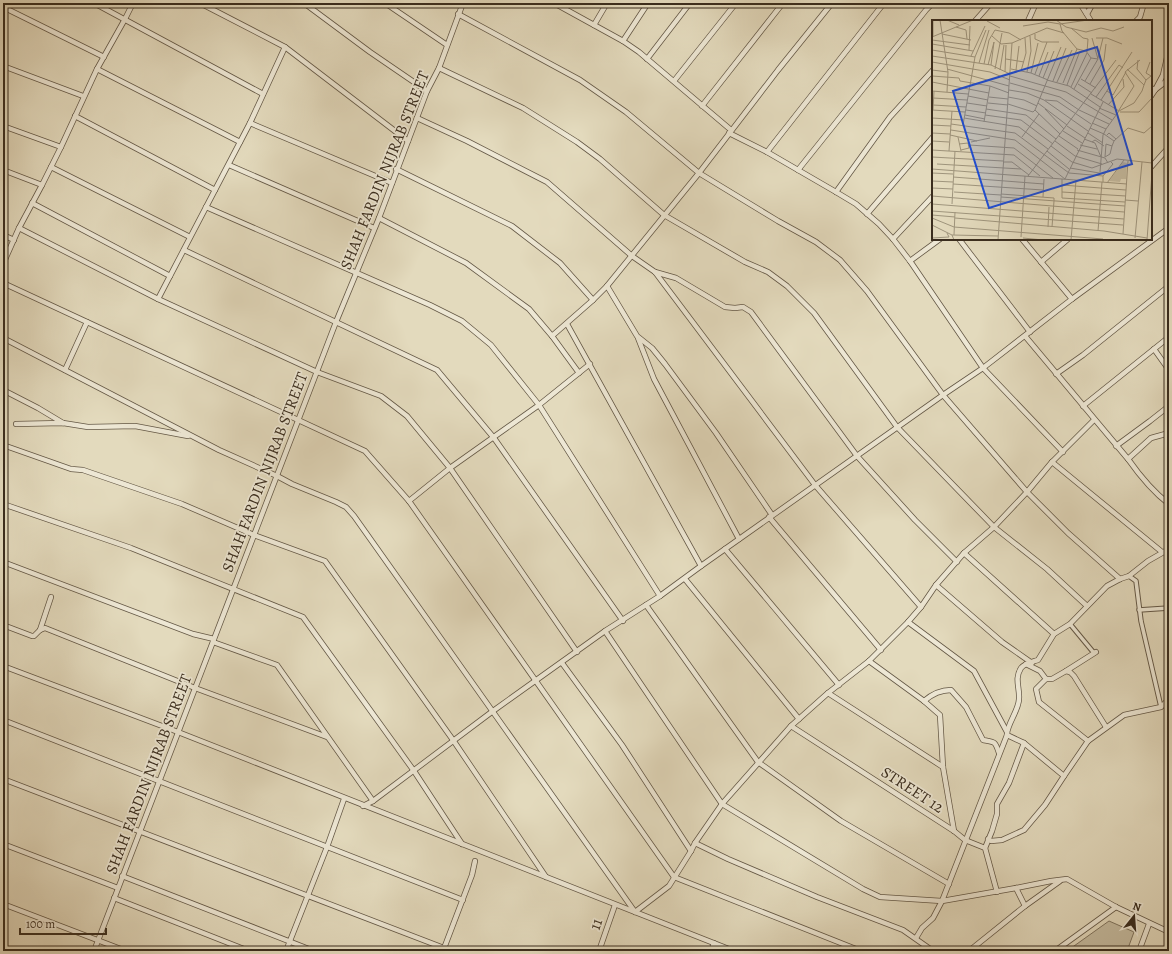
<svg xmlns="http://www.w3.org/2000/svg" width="1172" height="954" font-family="Alegreya,serif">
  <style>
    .green { fill: #c6bda2; stroke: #807560 }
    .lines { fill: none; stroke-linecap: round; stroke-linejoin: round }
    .pedestrian-casing { stroke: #645846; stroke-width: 5.5 }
    .minor-casing { stroke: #645846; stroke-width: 6 }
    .pedestrian { stroke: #ede7d4; stroke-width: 3.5 }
    .minor { stroke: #ede7d4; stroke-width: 4.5 }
    .labels { text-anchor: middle; stroke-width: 3.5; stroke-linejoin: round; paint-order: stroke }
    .street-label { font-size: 16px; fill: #3a2d1e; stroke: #ede7d4 }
    .inset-road { fill: none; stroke: #9f957d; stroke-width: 1 }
    .view { fill: #1d4ed8; fill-opacity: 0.15; stroke: #1d4ed8; stroke-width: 2 }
    .inset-edge { fill: none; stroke: #3a2d1e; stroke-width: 2 }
  </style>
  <rect width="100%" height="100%" fill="#e3dabd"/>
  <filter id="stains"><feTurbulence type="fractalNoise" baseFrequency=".005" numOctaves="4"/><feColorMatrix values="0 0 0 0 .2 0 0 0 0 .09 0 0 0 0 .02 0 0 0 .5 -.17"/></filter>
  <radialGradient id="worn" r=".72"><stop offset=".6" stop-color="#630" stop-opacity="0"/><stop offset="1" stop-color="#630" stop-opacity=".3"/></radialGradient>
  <polygon class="green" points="1109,921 1134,932 1127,951 1067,951"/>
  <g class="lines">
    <g class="pedestrian-casing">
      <g id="pedestrian">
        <polyline points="1129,576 1136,581 1141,621 1161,707"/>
        <polyline points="1139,610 1169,608"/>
        <polyline points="1070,624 1094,653"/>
      </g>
    </g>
    <g class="minor-casing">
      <g id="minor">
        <polyline points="94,3 263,94"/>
        <polyline points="200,3 285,47 408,141"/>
        <polyline points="304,3 370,52 427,91"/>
        <polyline points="385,3 447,45"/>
        <polyline points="554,3 623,41 639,52 731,130"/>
        <polyline points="1078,3 1081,5 1091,21"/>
        <polyline points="1169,3 1169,8"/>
        <polyline points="3,7 104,57"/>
        <polyline points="458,14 580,80 626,112 699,173 778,221 816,242 840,260 867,291 943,395 1027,492 1068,533 1120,579"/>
        <polyline points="1087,14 1093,3"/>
        <polyline points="975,21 991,3"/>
        <polyline points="1028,21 1036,3"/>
        <polyline points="1136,21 1140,17 1144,3"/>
        <polyline points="594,25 607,3"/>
        <polyline points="623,41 648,3"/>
        <polyline points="647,59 690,3"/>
        <polyline points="3,66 83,96"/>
        <polyline points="439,68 523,108 577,142 600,159 664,215 745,262 768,272 787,286 814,313 897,427 994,527 1047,569 1087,606"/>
        <polyline points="97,69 240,142"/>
        <polyline points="674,81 736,3"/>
        <polyline points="1151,88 1155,90 1151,96"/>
        <polyline points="1156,89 1169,79"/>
        <polyline points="1155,90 1163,75 1169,49"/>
        <polyline points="702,106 783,3"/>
        <polyline points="75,116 215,190"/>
        <polyline points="417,118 467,141 547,182 632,256 655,272 815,485 921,607"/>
        <polyline points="250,123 392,183"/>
        <polyline points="3,126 61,147"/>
        <polyline points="729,133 767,152 836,192 856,204 879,224 893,239 910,261 983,368 1063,452"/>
        <polyline points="767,152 884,3"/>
        <polyline points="229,165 374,228"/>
        <polyline points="51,167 190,237"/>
        <polyline points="1151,167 1169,147"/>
        <polyline points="396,169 512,226 560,263 593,300"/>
        <polyline points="3,170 42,185"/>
        <polyline points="798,170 926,10 933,3"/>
        <polyline points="836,192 890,117 933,70"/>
        <polyline points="32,203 170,276"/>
        <polyline points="206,207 430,305 462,321 491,345 539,405 660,596"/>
        <polyline points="867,214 933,137"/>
        <polyline points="379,218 466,263 529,309 552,336 593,300 607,286 699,173 778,70 832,3"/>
        <polyline points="19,228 158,299 317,372 381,396 407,416 450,468 577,652"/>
        <polyline points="3,235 14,240"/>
        <polyline points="893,239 933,196"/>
        <polyline points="959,239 1030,332"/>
        <polyline points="1022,239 1072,299"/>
        <polyline points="184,250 437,370 494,438 623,621"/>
        <polyline points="910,261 940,239"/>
        <polyline points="1041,262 1068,239"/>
        <polyline points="3,264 19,228 42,185 61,147 97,69 125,19 133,3"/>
        <polyline points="655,272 676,278 725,307 735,308 743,307 751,312 857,456 915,520 957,562"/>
        <polyline points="3,283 365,451 409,501 674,877 861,951"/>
        <polyline points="607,286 637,336 652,348 665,364 716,433 772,515"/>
        <polyline points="158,299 250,123 285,47"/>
        <polyline points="567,324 701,566"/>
        <polyline points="552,336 579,373"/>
        <path d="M1025 336 1128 459C1140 476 1152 491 1169 504"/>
        <polyline points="3,338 219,450 277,476 292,484 336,502 346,507 354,516 635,912 669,886 691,851 695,843 722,804 791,726 828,693 869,661 908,622 921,607 936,585 964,553 994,527 1027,492 1052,462 1094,420"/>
        <polyline points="638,338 654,379 739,539"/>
        <polyline points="1154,349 1169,370"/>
        <polyline points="65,370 87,322"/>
        <polyline points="1056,374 1083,355 1169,286"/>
        <polyline points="3,390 38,408 63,423"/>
        <polyline points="1083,406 1169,337"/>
        <polyline points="16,424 63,423 88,427 135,426 188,436"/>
        <polyline points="3,445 71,469 83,470 182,504 254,535 325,561 453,740 546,877"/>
        <polyline points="1116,446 1150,421 1169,406"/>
        <polyline points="1128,459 1151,438 1169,433"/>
        <polyline points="1052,462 1162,552"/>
        <polyline points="409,501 450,468 539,405 590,364"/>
        <polyline points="3,504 131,548 303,617 414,771 462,844"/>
        <polyline points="769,517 881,650"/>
        <polyline points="725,549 839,685"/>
        <polyline points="964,553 1054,634"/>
        <polyline points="3,562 193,634 214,639"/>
        <polyline points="685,579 799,719"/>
        <polyline points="936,585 1002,642 1032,663"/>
        <polyline points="646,605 758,762 841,821 949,884"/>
        <polyline points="908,622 974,671 1007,732"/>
        <polyline points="3,625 32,636 34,636 40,630 45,628 195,688 327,737"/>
        <polyline points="40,630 51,597"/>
        <polyline points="605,631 722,804 863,889 880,897 942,901 1016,888 1051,881 1067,879 1116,907 1169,932"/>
        <polyline points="213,642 277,665 373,801"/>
        <polyline points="869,661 924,701 940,715 943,767 954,831"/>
        <polyline points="562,663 622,745 691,851"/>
        <polyline points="1026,664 1040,671 1046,679 1036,689 1039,702 1088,741 1064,776"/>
        <polyline points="3,666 178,732 734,951"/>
        <polyline points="1066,671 1096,652"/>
        <polyline points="1046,679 1052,679 1066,671 1070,672 1074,676 1106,727"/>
        <polyline points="828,693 943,767"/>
        <path d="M924 701C931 695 941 690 951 690L966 707 983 740C995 742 995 741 999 753"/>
        <polyline points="3,720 463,900"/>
        <polyline points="791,726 954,831 965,840 985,848 997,892"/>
        <polyline points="1088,741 1124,715 1161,707 1169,699"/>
        <polyline points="3,779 444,948"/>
        <polyline points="363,806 373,801 493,711 605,631 660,596 701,566 943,395 983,368 1072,299 1169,228"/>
        <polyline points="988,839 991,841 1002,840 1024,830 1045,805 1064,776 1024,743"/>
        <polyline points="695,843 728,859 817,897 903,930 933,951"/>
        <polyline points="3,844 118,888"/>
        <polyline points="985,848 992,831 997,814 997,804 1009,783 1024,743 1007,735"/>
        <polyline points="122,876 314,951"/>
        <polyline points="114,898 249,951"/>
        <polyline points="3,904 126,951"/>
        <polyline points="1025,906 1060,881"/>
        <path d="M916 938 922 928 933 918 942 901 1007 735C1006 726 1019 710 1019 699 1020 688 1014 679 1021 668 1025 663 1032 662 1038 660L1054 634 1070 624 1107 586 1120 579 1129 576 1148 561 1169 549"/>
        <polyline points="94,951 336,322 379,218 427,91 439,68 463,3"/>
        <polyline points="286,951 327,847 344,799"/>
        <polyline points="443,951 472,875 475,861"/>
        <polyline points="599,951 615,905"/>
        <polyline points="711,951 714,943"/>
        <polyline points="969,951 1025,906 1016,888"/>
        <polyline points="1055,951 1116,907"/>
        <polyline points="1139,951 1149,924"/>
      </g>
    </g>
    <use href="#pedestrian" class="pedestrian"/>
    <use href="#minor" class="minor"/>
  </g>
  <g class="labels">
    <g class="street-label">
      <text transform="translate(384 170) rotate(-68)" y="6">SHAH FARDIN NIJRAB STREET</text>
      <text transform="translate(264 472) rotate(-69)" y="6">SHAH FARDIN NIJRAB STREET</text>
      <text transform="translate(148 774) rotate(-69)" y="6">SHAH FARDIN NIJRAB STREET</text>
      <text transform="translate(913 789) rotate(33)" y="6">STREET 12</text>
      <text transform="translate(595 924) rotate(-71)" y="6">11</text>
    </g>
  </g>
  <g transform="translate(932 20)">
    <rect width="220" height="220" fill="#e3dabd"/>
    <path d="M191 142 195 143 194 159H189L188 162 177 161Z" fill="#c6bda2"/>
    <path class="inset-road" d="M1 0V16M8 0 16 52 15 72M15 0 27 5M124 0 134 7 154 12 169 8 181 11 192 7M55 1 68 8M91 6 116 2 128 4M24 7 34 10 35 19M139 8 151 18 156 19 155 32M10 14 39 20M103 14V19L110 22H127M60 16 69 24 80 23M0 17 41 0M160 18 166 39M164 18H175L190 24M0 20 38 25M0 24 41 31M0 30 43 37M37 30 38 6M0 36 59 45 78 54M39 36 53 6M166 38 171 18M74 39 92 42M206 40 205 49 214 60 212 65M0 42 58 52 78 60M47 43 57 10M52 44 57 20 63 10 77 13 89 20M56 45 62 22 59 45M15 49 77 66M63 49 70 13M79 49 99 53 116 60M0 50 16 52M68 50 72 25M84 50 87 26M89 51 94 33 93 18M73 52 74 25M95 52 99 31 98 16M99 53 106 23M103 54 115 22M0 56 27 58 28 61 58 66 77 73M78 56 134 72 180 100M107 56 116 32M111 58 122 31M149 59 164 68M115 60 137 66 168 87M214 60 219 56 214 53 218 42M121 61 134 28M153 61 166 39 159 38 154 31 145 29 130 11 128 4 156 0M0 62 57 73M125 62 140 30M78 63 128 77 147 90 177 104M131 63 145 29M146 64 160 73M158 64 172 40 174 24M135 65 148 31M139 67 155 33M142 69 159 38M77 70 95 73 112 80 156 111M0 71 36 74M175 71 181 75 194 52M159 74 187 91M36 76 56 80M57 77 76 79M76 77 92 80 105 86M164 77 187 45 191 48M1 78 35 80M113 80 125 81 159 104M169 80 200 32M35 83 55 86M56 83 76 85M106 83 135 105M76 84 101 92 103 90 128 114M1 85 34 87M176 85 192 67 191 59M167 88 184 95M54 89 94 95 124 119M113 89 132 109M0 90 33 92M1 90 2 71M34 90 54 93M103 90 129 27M187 90 202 66 193 52 208 40M188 92H207L220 78M33 95 53 99M53 95 89 100 121 124M0 98 32 100M32 98 87 107 116 129M52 102 58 66M160 103 174 109M19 104 83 113 137 153 171 156M0 105 19 106M31 105 43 37 54 10M135 106 153 118M158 108 172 114M19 110 83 120 133 159 171 82M131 111 150 123M0 113 18 114M156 113 171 123M172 114 182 121 180 126M18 115 45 121M175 115 177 113 184 119M127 116 146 129M26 117 29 131M90 117 107 94M152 119 163 123 169 137M0 121 17 122M123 121 143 136 170 144M182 121 196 108 212 113 220 106M39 122 58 118M160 122 163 120 172 126M27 124 36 123 37 128 29 130M37 125 82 128 121 158M148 125 165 129M119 126 140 142 160 148 185 139 220 143M0 130 82 135 108 156M145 130 173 138 176 143M17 131 20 91M115 131 137 149M0 137 71 141M173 137 178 134 180 126 174 124M173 137 174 124M71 142H80L97 155M5 144 89 149M138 148 173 154M0 149 195 164M168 152 171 115 174 109 187 91 202 83 210 71 212 65 195 49M0 153 21 154M96 156 184 40M21 157 112 164M0 161 21 162M171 162V156L181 144 179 142M175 163 192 140M21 164 111 170M130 165 194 170M0 168 21 169M22 172 69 175M130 172 194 176M69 174 122 178V181M0 176 192 192M69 177 193 186M111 177 112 159M130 178 193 182M130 178V159M193 180 206 181M0 184 192 199M20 184 23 131M0 191 191 205M0 195 23 197M0 198 22 207 171 219M23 198 172 211 215 218M0 205 20 215 22 220M116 207 117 187M120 207 122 181M166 211 170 162M191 214 196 141M20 215 66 216M22 215 23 192M89 217 93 156M0 218 17 217 15 213M91 218 111 220M203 218 210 142M66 220 80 23 115 8 132 13M139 220 144 160M215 220 220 153"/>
    <path class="view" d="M165 27 200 144 57 188 21 71Z"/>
    <rect width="220" height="220" class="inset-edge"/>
  </g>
  <rect width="1172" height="954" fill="none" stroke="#e3dabd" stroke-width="16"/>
  <rect x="4" y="4" width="1164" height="946" fill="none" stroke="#3a2d1e" stroke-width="2"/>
  <rect x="8" y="8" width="1156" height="938" fill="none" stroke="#3a2d1e"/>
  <g transform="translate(1134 916) rotate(17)" stroke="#ede7d4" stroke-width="3" paint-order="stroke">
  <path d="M0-3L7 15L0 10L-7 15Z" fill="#3a2d1e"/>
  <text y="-6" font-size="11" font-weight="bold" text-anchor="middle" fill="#3a2d1e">N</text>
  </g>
  <path d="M20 928v6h86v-6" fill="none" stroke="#3a2d1e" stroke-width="2"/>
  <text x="26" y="928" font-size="12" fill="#3a2d1e" stroke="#ede7d4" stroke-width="3" paint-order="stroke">100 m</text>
  <rect width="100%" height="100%" filter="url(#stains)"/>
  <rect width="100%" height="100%" fill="url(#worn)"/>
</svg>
